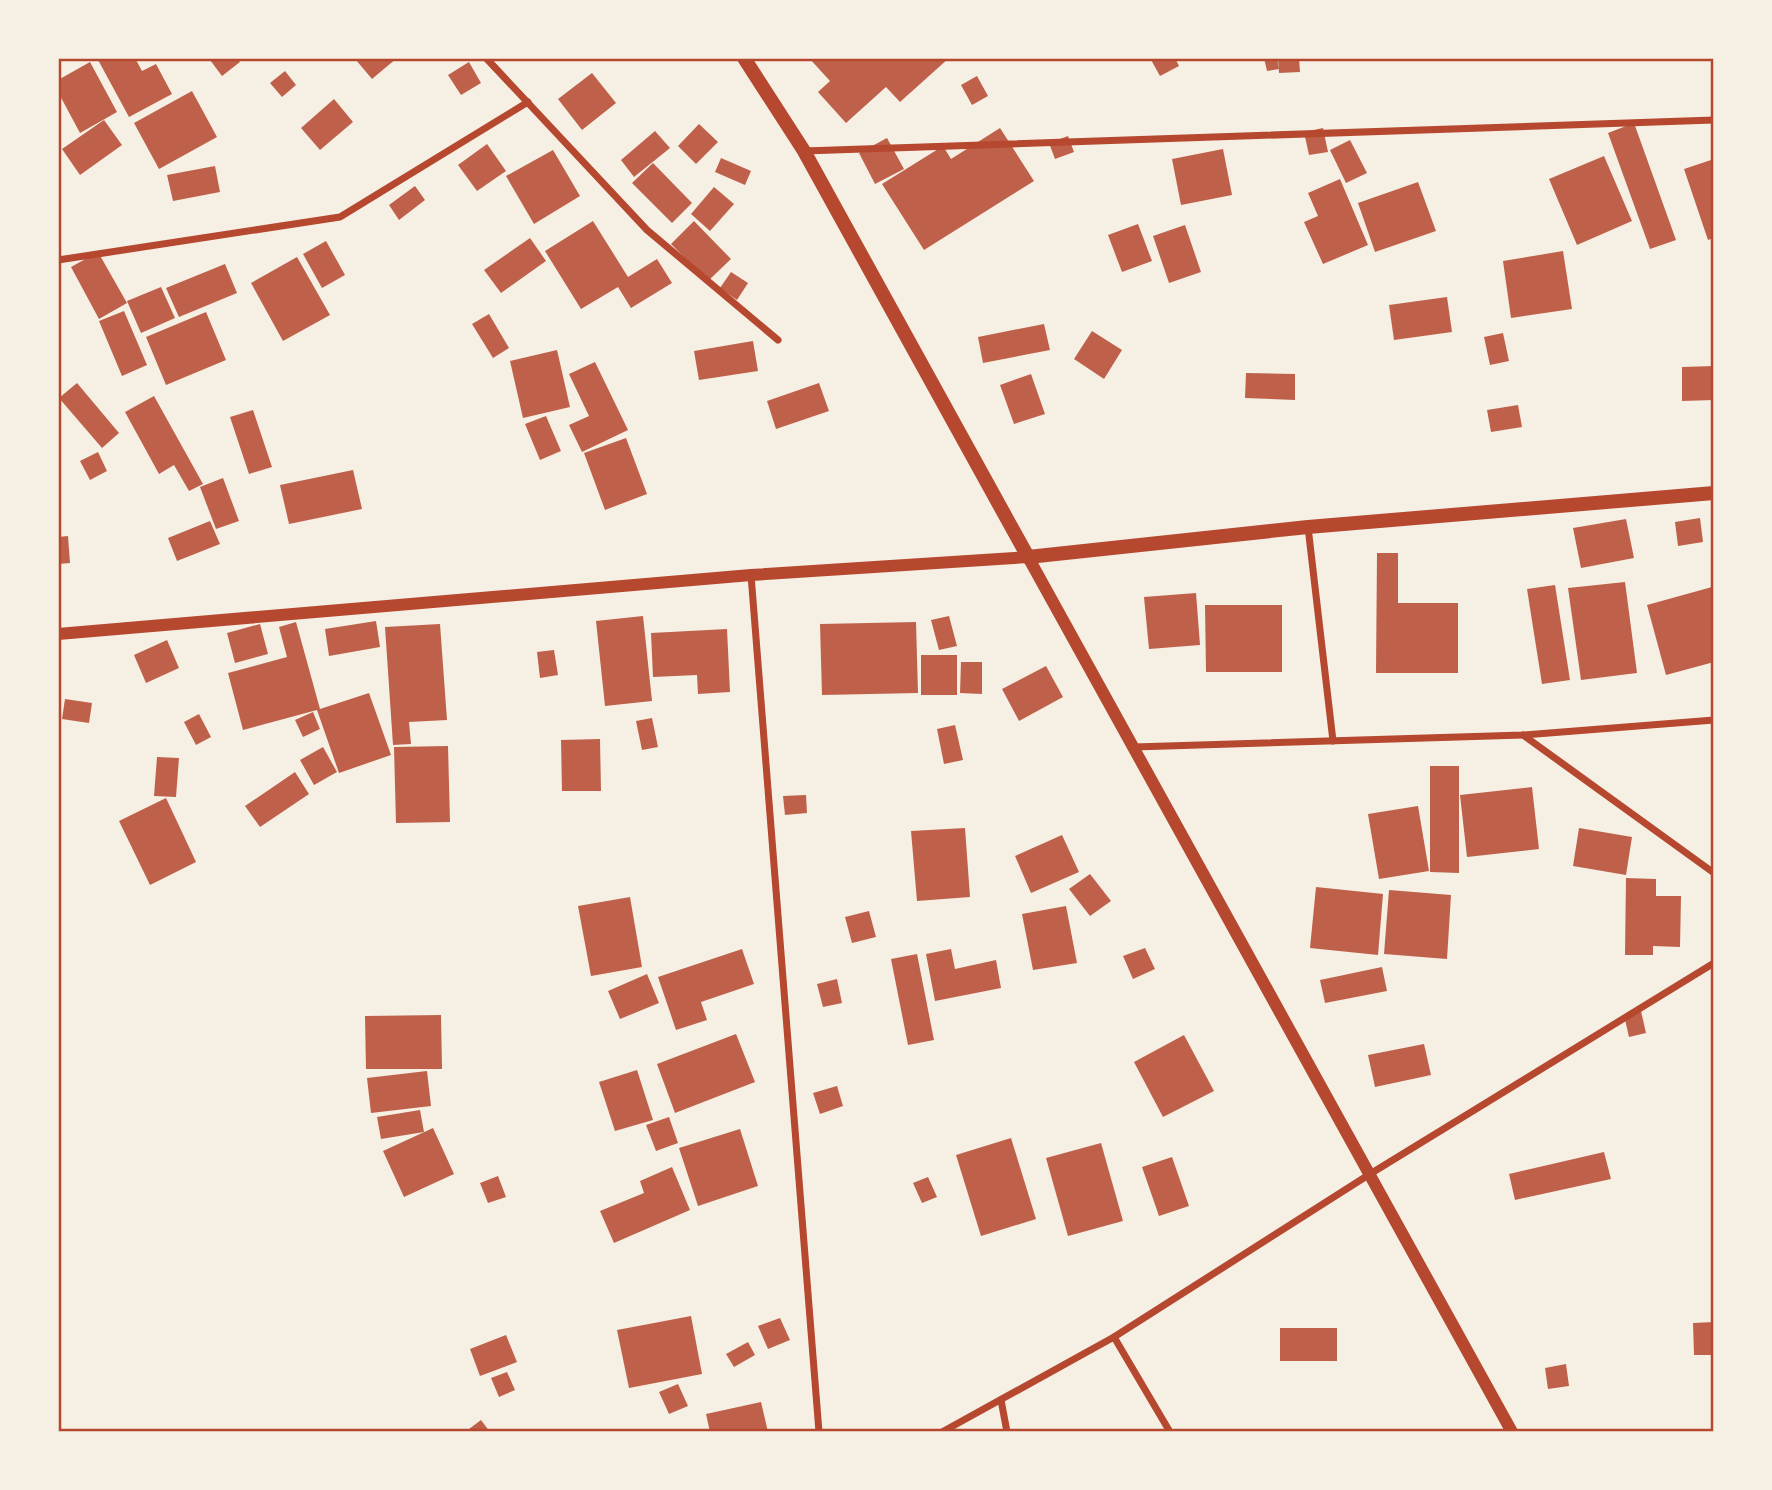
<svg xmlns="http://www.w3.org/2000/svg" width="1772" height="1490" font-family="Lora,serif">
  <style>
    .building { fill: #bf614a }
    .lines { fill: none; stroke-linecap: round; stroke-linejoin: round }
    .minor { stroke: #b5482f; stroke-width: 7 }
    .tertiary { stroke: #b5482f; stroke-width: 12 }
    .secondary { stroke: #b5482f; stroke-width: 14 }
    .neatline { fill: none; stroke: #b5482f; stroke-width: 2.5 }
  </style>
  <rect width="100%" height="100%" fill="#f6efe4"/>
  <g class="building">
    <polygon points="97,58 135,58 142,71 156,64 172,94 129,117"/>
    <polygon points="212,58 237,58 240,62 222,76 210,60"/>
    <polygon points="359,58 397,58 372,79 356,60"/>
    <polygon points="809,58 949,58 900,102 886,87 846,123 818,92 830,81"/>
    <polygon points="1150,58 1175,58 1179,66 1160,76"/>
    <polygon points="1264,58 1277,58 1279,69 1267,71"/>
    <polygon points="1278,58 1299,58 1300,72 1279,73"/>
    <polygon points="90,62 117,112 80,133 58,92 58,80"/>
    <polygon points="469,62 481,83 461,95 448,75"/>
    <polygon points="285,71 296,85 282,97 270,83"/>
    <polygon points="592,73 616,103 582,130 558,99"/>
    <polygon points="977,76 988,96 972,105 961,85"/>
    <polygon points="192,91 217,137 159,169 134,123"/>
    <polygon points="334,99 353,122 320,150 301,128"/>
    <polygon points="104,120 122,145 80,175 62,149"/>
    <polygon points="1634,123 1676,240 1650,249 1608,133"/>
    <polygon points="699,124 718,142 696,164 678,146"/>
    <polygon points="1000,128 1034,181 924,250 882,184 943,146 951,159"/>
    <polygon points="1323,128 1328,152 1309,155 1304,132"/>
    <polygon points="655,131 670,148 634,177 621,160"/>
    <polygon points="1068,136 1074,152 1055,159 1049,143"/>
    <polygon points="887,138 904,169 875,184 859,153"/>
    <polygon points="1350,140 1367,173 1346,183 1330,150"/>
    <polygon points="487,144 506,171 477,191 458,165"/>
    <polygon points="1223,149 1232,195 1181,205 1172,159"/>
    <polygon points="553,150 580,196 534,224 506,176"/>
    <polygon points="1604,156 1632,221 1577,245 1549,179"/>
    <polygon points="721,158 751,171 745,185 715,172"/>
    <polygon points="1714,159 1714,238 1708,240 1684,169"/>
    <polygon points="653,163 692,203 672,223 632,183"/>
    <polygon points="215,166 220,192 173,201 167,175"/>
    <polygon points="1340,179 1368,245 1323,264 1304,222 1318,216 1308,193"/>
    <polygon points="1418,182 1436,231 1375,252 1358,203"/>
    <polygon points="415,186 425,200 399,220 389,205"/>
    <polygon points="714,187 734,204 710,231 691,214"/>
    <polygon points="593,221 628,277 657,259 672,283 631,308 618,287 581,309 545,251"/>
    <polygon points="694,221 731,259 708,281 671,244"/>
    <polygon points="1138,224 1152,261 1122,272 1108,235"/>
    <polygon points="1185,225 1201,272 1169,283 1153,236"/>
    <polygon points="530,238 546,261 501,293 484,270"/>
    <polygon points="326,241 345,275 322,288 303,254"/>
    <polygon points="1563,251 1572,309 1511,318 1503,261"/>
    <polygon points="98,252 127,303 99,319 71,267"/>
    <polygon points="297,257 330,315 283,341 251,283"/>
    <polygon points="225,264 237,293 179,317 166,288"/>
    <polygon points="731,272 748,283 737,300 720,288"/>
    <polygon points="161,287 175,318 141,333 127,301"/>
    <polygon points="1447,297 1452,332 1394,340 1389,305"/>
    <polygon points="124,311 147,365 122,376 99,321"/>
    <polygon points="206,312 226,360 166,385 146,337"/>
    <polygon points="489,314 509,348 493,358 472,324"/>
    <polygon points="1044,324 1050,350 983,363 978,337"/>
    <polygon points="1092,331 1122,350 1104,379 1074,359"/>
    <polygon points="1503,333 1509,361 1490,365 1484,337"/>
    <polygon points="753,341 758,371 699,380 694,351"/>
    <polygon points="557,350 570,407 523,418 510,361"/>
    <polygon points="595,362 628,430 582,452 569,425 589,416 569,374"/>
    <polygon points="1714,366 1714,400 1682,401 1682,367"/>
    <polygon points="1246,373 1295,374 1295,400 1245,398"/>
    <polygon points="1031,374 1045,414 1014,424 1000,385"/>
    <polygon points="77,383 119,433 102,448 59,398"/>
    <polygon points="819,383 829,411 776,429 767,401"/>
    <polygon points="154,396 203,484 189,491 174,465 159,474 125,412"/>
    <polygon points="1518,405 1522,427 1491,432 1487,410"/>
    <polygon points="253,410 272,467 249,474 230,417"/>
    <polygon points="546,416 561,451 540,460 525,424"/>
    <polygon points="626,438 647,494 605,510 584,453"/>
    <polygon points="98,452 107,471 90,480 80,461"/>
    <polygon points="353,470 362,509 289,524 280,485"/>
    <polygon points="223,478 239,521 216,529 200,487"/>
    <polygon points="1700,518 1703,542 1678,546 1675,522"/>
    <polygon points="1626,519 1634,558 1581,568 1573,528"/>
    <polygon points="210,521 220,544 177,561 168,538"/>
    <polygon points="68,536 70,563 58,564 58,537"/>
    <polygon points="1377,553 1398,553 1398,603 1458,603 1458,673 1376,673"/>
    <polygon points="1625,582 1637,673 1581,680 1568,588"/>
    <polygon points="1555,585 1570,680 1542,684 1527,589"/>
    <polygon points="1712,587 1714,595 1714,662 1666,675 1647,605"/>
    <polygon points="1196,593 1200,645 1149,649 1144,597"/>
    <polygon points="1205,605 1282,605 1282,672 1206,672"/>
    <polygon points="643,616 652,701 605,706 596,621"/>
    <polygon points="949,616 957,646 939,650 931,620"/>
    <polygon points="376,621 380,647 329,656 325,629"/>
    <polygon points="296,622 320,709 369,693 391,755 339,773 317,710 243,730 228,673 287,657 279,627"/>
    <polygon points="916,622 918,693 822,695 820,624"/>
    <polygon points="260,624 268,654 235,663 227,633"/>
    <polygon points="440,624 447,720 409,722 411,744 393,745 385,627"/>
    <polygon points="727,629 730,692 698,694 697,675 653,677 651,633"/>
    <polygon points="167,640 179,668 146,683 134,655"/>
    <polygon points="554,650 558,675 540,678 537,652"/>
    <rect x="921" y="655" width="36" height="40"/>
    <polygon points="961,662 982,662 982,694 960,693"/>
    <polygon points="1046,666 1063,697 1019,721 1002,689"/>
    <polygon points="65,699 92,703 89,723 62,719"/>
    <polygon points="313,712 320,729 303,737 295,720"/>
    <polygon points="199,714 211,737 196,745 184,722"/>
    <polygon points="652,718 658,747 642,750 636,721"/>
    <polygon points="955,725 963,760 944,764 937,729"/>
    <polygon points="600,739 601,791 562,791 561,740"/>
    <polygon points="448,746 450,822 396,823 394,747"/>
    <polygon points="323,747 337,772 314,785 300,760"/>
    <polygon points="157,757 179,758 176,797 154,796"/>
    <polygon points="1430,766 1459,766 1459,873 1430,872"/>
    <polygon points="295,772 309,794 260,827 245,806"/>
    <polygon points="1532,787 1539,849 1467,857 1460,795"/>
    <polygon points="806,795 807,813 785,815 783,796"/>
    <polygon points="166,798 196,862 150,885 119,821"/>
    <polygon points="1418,806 1429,871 1379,879 1368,814"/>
    <polygon points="965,828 970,897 917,901 911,831"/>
    <polygon points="1579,828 1632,837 1626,875 1573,866"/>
    <polygon points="1062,835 1079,872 1031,893 1015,856"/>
    <polygon points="1090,874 1111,901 1090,916 1069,889"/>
    <polygon points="1626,878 1656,879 1656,896 1681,896 1680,947 1653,946 1653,955 1625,955"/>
    <polygon points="1316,887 1383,894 1378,955 1310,948"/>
    <polygon points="1389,890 1451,895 1447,959 1384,954"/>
    <polygon points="630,897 642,967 591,976 578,906"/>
    <polygon points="1066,906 1077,963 1033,970 1022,914"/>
    <polygon points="869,911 876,937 852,943 845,917"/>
    <polygon points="1145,948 1155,969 1133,979 1123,956"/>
    <polygon points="742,949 754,984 701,1002 707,1020 676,1030 658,977"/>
    <polygon points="951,949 955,969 996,960 1001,988 935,1001 926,954"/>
    <polygon points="917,954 934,1040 908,1045 891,959"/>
    <polygon points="1382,967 1387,991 1325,1003 1320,980"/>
    <polygon points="647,974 659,1003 620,1019 608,991"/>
    <polygon points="837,979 842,1003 823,1007 817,984"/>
    <polygon points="1641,1011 1646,1033 1629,1037 1624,1015"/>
    <polygon points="441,1015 442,1069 366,1069 365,1016"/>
    <polygon points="736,1034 755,1082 675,1113 657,1064"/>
    <polygon points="1184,1035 1214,1091 1163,1117 1134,1062"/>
    <polygon points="1424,1044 1431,1075 1375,1087 1368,1055"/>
    <polygon points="637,1070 653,1120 615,1131 599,1082"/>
    <polygon points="427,1071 431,1106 371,1113 367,1078"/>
    <polygon points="837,1086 843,1106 820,1114 813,1093"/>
    <polygon points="420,1110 424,1132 381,1139 377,1117"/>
    <polygon points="669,1117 678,1143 656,1151 646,1125"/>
    <polygon points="433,1128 454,1174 404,1197 383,1151"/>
    <polygon points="740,1129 758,1186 698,1206 679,1148"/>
    <polygon points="1011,1138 1036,1219 981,1236 956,1155"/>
    <polygon points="1101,1143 1123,1221 1068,1236 1046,1158"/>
    <polygon points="1604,1152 1611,1179 1515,1200 1509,1174"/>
    <polygon points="1172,1157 1189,1206 1159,1216 1142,1167"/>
    <polygon points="672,1167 690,1210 614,1243 600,1211 644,1193 640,1181"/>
    <polygon points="498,1176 506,1197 488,1203 480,1183"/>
    <polygon points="928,1177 937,1197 922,1203 913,1183"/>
    <polygon points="691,1316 702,1374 629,1388 617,1330"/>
    <polygon points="780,1318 790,1340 768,1349 758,1326"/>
    <polygon points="1714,1322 1714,1355 1694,1355 1693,1323"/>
    <rect x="1280" y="1328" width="57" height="33"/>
    <polygon points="506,1335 517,1362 480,1376 470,1349"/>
    <polygon points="748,1342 755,1355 734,1367 726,1354"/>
    <polygon points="1566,1364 1569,1386 1548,1389 1545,1368"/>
    <polygon points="507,1372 515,1390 499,1397 491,1378"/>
    <polygon points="678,1384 688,1406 669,1414 659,1392"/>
    <polygon points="761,1402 768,1432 710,1432 706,1414"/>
    <polygon points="481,1420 490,1432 465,1432"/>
  </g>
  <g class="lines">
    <g class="minor">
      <polyline points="486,58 647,230 778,340"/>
      <polyline points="804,151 1714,120"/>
      <polyline points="58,260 340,217 528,102"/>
      <polyline points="1308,527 1333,741"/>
      <polyline points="751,575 819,1432"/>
      <polyline points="1523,735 1714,873"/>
      <polyline points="1134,747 1523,735 1714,720"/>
      <polyline points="1114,1337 1170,1432"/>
      <polyline points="1001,1400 1007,1432"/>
      <polyline points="942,1432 1114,1337 1370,1174 1714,963"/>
    </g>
    <polyline class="tertiary" points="58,634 751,575 1028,557 1512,1432"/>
    <polyline class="secondary" points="744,58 804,151 1028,557 1308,527 1714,493"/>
  </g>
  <rect width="1772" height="1490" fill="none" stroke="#f6efe4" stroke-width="119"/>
  <rect x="60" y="60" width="1652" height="1370" class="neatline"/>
</svg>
